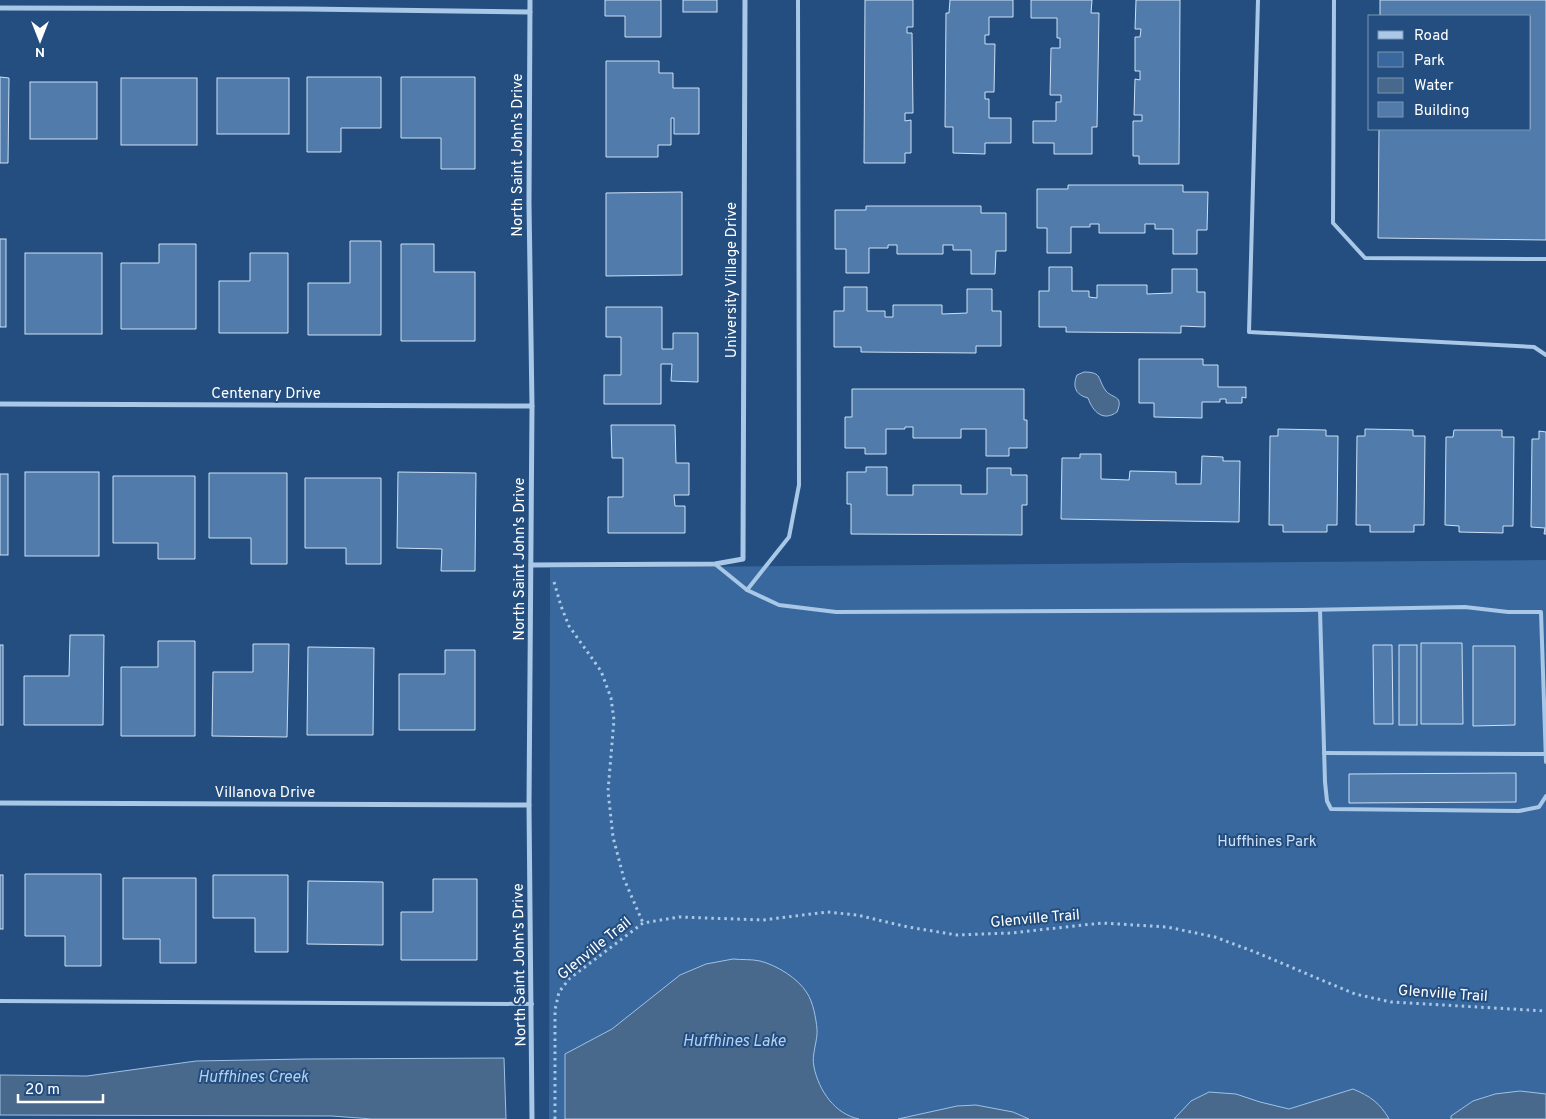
<svg xmlns="http://www.w3.org/2000/svg" width="1546" height="1119" font-family="Overpass,sans-serif">
  <style>
    .green { fill: #38689d }
    .water { fill: #49698c; stroke: #9ec2e7 }
    .building { fill: #507baa; stroke: #cde0f5 }
    .lines { fill: none; stroke-linecap: round; stroke-linejoin: round }
    .path { stroke: #a9c7e6; stroke-width: 3; stroke-dasharray: 2.5 4; stroke-linecap: butt }
    .service { stroke: #a9c7e6; stroke-width: 4 }
    .minor { stroke: #a9c7e6; stroke-width: 5 }
    .labels { text-anchor: middle; stroke-width: 4; stroke-linejoin: round; paint-order: stroke }
    .street-label { font-size: 15px; fill: #fff; stroke: #234e7f }
    .park-label { font-size: 15px; fill: #cde0f5; stroke: #234e7f }
    .water-label { font-size: 16px; font-style: italic; fill: #b5d1ee; stroke: #234e7f }
  </style>
  <rect width="100%" height="100%" fill="#234e7f"/>
  <polygon class="green" points="1546,560 1546,1119 549,1119 550,568"/>
  <g class="water">
    <path d="M1084 372C1103 372 1097 379 1106 391 1113 399 1124 395 1117 412 1103 422 1093 412 1088 398 1076 395 1072 387 1077 375Z"/>
    <path d="M733 959C741 960 752 959 760 961 776 965 798 978 807 993 813 1002 816 1018 817 1029 818 1041 811 1055 814 1067 819 1091 835 1114 859 1119H565V1054L612 1029 680 975 706 964Z"/>
    <polygon points="504,1058 506,1119 372,1119 332,1116 0,1115 0,1075 87,1076 196,1061 305,1059"/>
    <path d="M1353 1089C1370 1096 1380 1103 1389 1119H1174L1191 1101 1209 1092 1236 1094 1260 1102 1289 1109Z"/>
    <polygon points="1520,1091 1546,1094 1546,1119 1451,1119 1451,1116 1473,1101 1495,1094"/>
    <polygon points="976,1105 1013,1112 1029,1119 898,1119 957,1106"/>
  </g>
  <g class="building">
    <polygon points="605,0 661,0 661,37 625,37 625,16 605,16"/>
    <rect x="683" y="0" width="34" height="12"/>
    <polygon points="865,0 913,0 913,27 907,27 907,33 912,33 913,113 905,113 905,121 911,120 911,153 905,153 905,163 864,163"/>
    <polygon points="950,0 1013,0 1013,17 989,17 989,35 985,35 985,44 995,44 994,92 985,92 985,99 989,99 989,118 1011,118 1011,143 985,143 985,154 953,153 953,127 945,127 946,13 949,13"/>
    <polygon points="1031,0 1092,0 1091,13 1099,13 1097,127 1092,127 1092,154 1054,154 1054,143 1033,143 1033,121 1056,121 1056,102 1061,102 1061,95 1050,95 1051,48 1060,48 1060,38 1057,38 1057,18 1031,18"/>
    <polygon points="1136,0 1180,0 1179,164 1139,164 1139,156 1133,156 1133,121 1142,121 1142,115 1134,115 1135,79 1140,80 1140,71 1135,71 1135,37 1140,37 1141,29 1135,29"/>
    <polygon points="1380,0 1546,0 1546,240 1378,238 1379,129 1530,129 1530,16 1380,16"/>
    <polygon points="606,61 659,61 659,73 673,73 673,88 699,88 699,134 674,134 674,118 671,118 671,145 658,145 658,157 606,157"/>
    <polygon points="0,77 9,78 8,163 0,163"/>
    <polygon points="307,77 381,77 381,128 341,128 341,152 307,152"/>
    <polygon points="401,77 475,77 475,169 441,169 441,138 401,138"/>
    <rect x="121" y="78" width="76" height="67"/>
    <rect x="217" y="78" width="72" height="56"/>
    <rect x="30" y="82" width="67" height="57"/>
    <polygon points="1068,185 1183,185 1183,192 1208,192 1207,230 1197,230 1197,254 1173,254 1173,229 1155,229 1155,224 1145,224 1145,233 1099,233 1099,224 1090,224 1090,227 1071,227 1071,253 1047,253 1047,228 1037,228 1037,189 1068,189"/>
    <polygon points="682,192 682,275 606,276 606,193"/>
    <polygon points="866,206 981,206 981,213 1006,213 1006,251 996,251 995,274 971,274 971,250 953,250 953,245 943,245 943,254 897,254 897,245 888,245 888,248 869,248 869,273 846,273 846,249 835,249 835,210 866,210"/>
    <rect x="0" y="239" width="6" height="88"/>
    <polygon points="350,241 381,241 381,335 308,335 308,283 350,283"/>
    <polygon points="159,244 196,244 196,329 121,329 121,263 159,263"/>
    <polygon points="401,244 434,244 434,272 475,272 475,341 401,341"/>
    <rect x="25" y="253" width="77" height="81"/>
    <polygon points="250,253 288,253 288,333 219,333 219,281 250,281"/>
    <polygon points="1049,267 1072,267 1072,291 1089,291 1089,297 1097,298 1097,285 1147,285 1147,294 1172,293 1172,269 1197,269 1197,292 1205,292 1205,327 1181,326 1181,333 1066,332 1066,327 1039,327 1039,291 1049,291"/>
    <polygon points="844,287 867,287 867,311 885,311 885,317 893,317 893,305 942,305 942,314 967,313 967,289 992,289 992,311 1001,311 1001,346 976,346 976,353 861,352 861,347 834,347 834,311 844,311"/>
    <polygon points="606,307 662,307 662,349 673,349 673,333 698,333 698,382 671,381 672,364 661,364 661,404 604,404 604,375 621,375 621,337 606,337"/>
    <polygon points="1139,359 1203,359 1203,365 1218,365 1218,387 1246,387 1246,398 1242,397 1242,403 1226,403 1226,399 1220,399 1220,402 1202,402 1202,418 1154,417 1154,403 1139,403"/>
    <polygon points="852,389 1024,389 1024,420 1027,420 1027,448 1009,448 1009,456 986,456 986,429 961,429 961,438 913,438 913,427 905,427 905,429 886,429 886,454 865,454 865,448 845,448 845,417 852,417"/>
    <polygon points="611,425 675,425 676,463 689,463 689,495 674,495 675,506 685,506 685,533 608,533 608,497 623,497 623,458 612,458"/>
    <polygon points="1278,429 1326,430 1326,436 1338,436 1337,525 1327,525 1327,532 1283,532 1283,525 1269,525 1270,436 1278,436"/>
    <polygon points="1365,429 1413,430 1413,436 1425,436 1424,525 1414,525 1414,532 1370,532 1370,525 1356,525 1357,436 1365,436"/>
    <polygon points="1454,430 1502,430 1502,437 1514,437 1513,526 1503,526 1503,533 1459,532 1459,526 1445,525 1446,437 1453,437"/>
    <polygon points="1539,431 1546,432 1546,534 1544,534 1545,528 1531,527 1532,439 1539,439"/>
    <polygon points="1080,454 1101,454 1101,479 1129,480 1130,471 1176,472 1176,484 1201,484 1202,456 1223,457 1223,461 1240,461 1239,522 1061,519 1062,458 1080,458"/>
    <polygon points="866,467 887,467 887,495 913,495 913,485 961,485 961,494 987,494 987,468 1011,468 1011,475 1027,475 1027,505 1022,505 1022,535 851,534 851,504 847,504 847,472 866,472"/>
    <rect x="25" y="472" width="74" height="84"/>
    <polygon points="398,472 476,473 475,571 441,571 442,549 397,548"/>
    <polygon points="209,473 287,473 287,564 251,564 251,538 209,538"/>
    <rect x="0" y="474" width="8" height="81"/>
    <polygon points="113,476 195,476 195,559 158,559 158,543 113,543"/>
    <polygon points="305,478 381,478 381,564 346,564 346,548 305,548"/>
    <polygon points="70,635 104,635 103,725 24,725 24,676 69,676"/>
    <polygon points="158,641 195,641 195,736 121,736 121,667 158,667"/>
    <polygon points="1421,643 1462,643 1463,724 1421,724"/>
    <polygon points="253,644 289,644 287,737 212,736 213,672 253,672"/>
    <rect x="0" y="645" width="3" height="80"/>
    <polygon points="1373,645 1392,645 1393,724 1374,724"/>
    <rect x="1399" y="645" width="18" height="80"/>
    <polygon points="1473,646 1515,646 1515,725 1473,726"/>
    <polygon points="308,647 374,648 373,735 307,735"/>
    <polygon points="445,650 475,650 475,730 399,730 399,674 445,674"/>
    <polygon points="1516,773 1516,802 1349,803 1349,774"/>
    <polygon points="25,874 101,874 101,966 65,966 65,936 25,936"/>
    <rect x="0" y="875" width="3" height="54"/>
    <polygon points="213,875 288,875 288,952 255,952 255,918 213,918"/>
    <polygon points="123,878 196,878 196,963 160,963 160,939 123,939"/>
    <polygon points="433,879 477,879 477,960 401,960 401,912 433,912"/>
    <polygon points="308,881 383,882 383,945 307,944"/>
  </g>
  <g class="lines">
    <g class="path">
      <polyline points="554,582 561,606 569,626 601,671 611,698 614,720 608,791 613,837 624,879 643,923"/>
      <polyline points="555,1119 555,1010 559,992 569,979 643,923 679,917 763,920 827,912 857,915 908,927 957,935 1011,933 1102,923 1167,927 1215,937 1255,952 1355,994 1391,1002 1546,1011"/>
    </g>
    <g class="service">
      <polyline points="1258,0 1249,332 1534,347 1546,355"/>
      <polyline points="1334,0 1333,223 1365,258 1546,259"/>
      <polyline points="715,564 747,590 779,605 836,612 1303,610 1465,607 1508,612 1541,612 1546,762"/>
      <polyline points="747,590 789,537 799,485 798,0"/>
      <polyline points="1320,610 1325,782 1327,801 1331,809 1519,811 1539,807 1546,796"/>
      <polyline points="1324,753 1546,754"/>
      <polyline points="0,1001 532,1004"/>
    </g>
    <g class="minor">
      <polyline points="530,0 529,203 532,406 529,805 532,1119"/>
      <polyline points="0,8 306,9 530,12"/>
      <polyline points="0,404 532,406"/>
      <polyline points="531,565 715,564 743,559 745,0"/>
      <polyline points="0,803 529,805"/>
    </g>
  </g>
  <g class="labels">
    <g class="street-label">
      <text transform="translate(517 155) rotate(-90)" y="5">North Saint John's Drive</text>
      <text transform="translate(731 280) rotate(-90)" y="5">University Village Drive</text>
      <text x="266" y="398">Centenary Drive</text>
      <text transform="translate(519 559) rotate(-90)" y="5">North Saint John's Drive</text>
      <text x="265" y="797">Villanova Drive</text>
      <text transform="translate(1035 918) rotate(-5)" y="5">Glenville Trail</text>
      <text transform="translate(594 948) rotate(-39)" y="5">Glenville Trail</text>
      <text transform="translate(519 965) rotate(-91)" y="5">North Saint John's Drive</text>
      <text transform="translate(1443 993) rotate(4)" y="5">Glenville Trail</text>
    </g>
    <g class="park-label">
      <text x="1267" y="846">Huffhines Park</text>
    </g>
    <g class="water-label">
      <text x="734" y="1046">Huffhines Lake</text>
      <text x="253" y="1082">Huffhines Creek</text>
    </g>
  </g>
  <rect x="1368" y="15" width="162" height="115" fill="#234e7f" stroke="#7b95b2"/>
  <rect x="1378" y="31" width="25" height="8" fill="#a9c7e6" stroke="#7b95b2"/>
  <text x="1414" y="40" font-size="15" fill="#ffffff">Road</text>
  <rect x="1378" y="52" width="25" height="15" fill="#38689d" stroke="#7b95b2"/>
  <text x="1414" y="65" font-size="15" fill="#ffffff">Park</text>
  <rect x="1378" y="78" width="25" height="15" fill="#49698c" stroke="#7b95b2"/>
  <text x="1414" y="90" font-size="15" fill="#ffffff">Water</text>
  <rect x="1378" y="102" width="25" height="15" fill="#507baa" stroke="#7b95b2"/>
  <text x="1414" y="115" font-size="15" fill="#ffffff">Building</text>
  <g transform="translate(40 40) rotate(180)" stroke="#234e7f" stroke-width="4" paint-order="stroke">
  <path d="M0-4L9 19L0 12L-9 19Z" fill="#ffffff"/>
  <text y="-8" font-size="14" font-weight="bold" text-anchor="middle" fill="#ffffff">N</text>
  </g>
  <path d="M18 1094v8h85v-8" fill="none" stroke="#ffffff" stroke-width="2.5"/>
  <text x="25" y="1094" font-size="15" fill="#ffffff" stroke="#234e7f" stroke-width="4" paint-order="stroke">20 m</text>
</svg>
